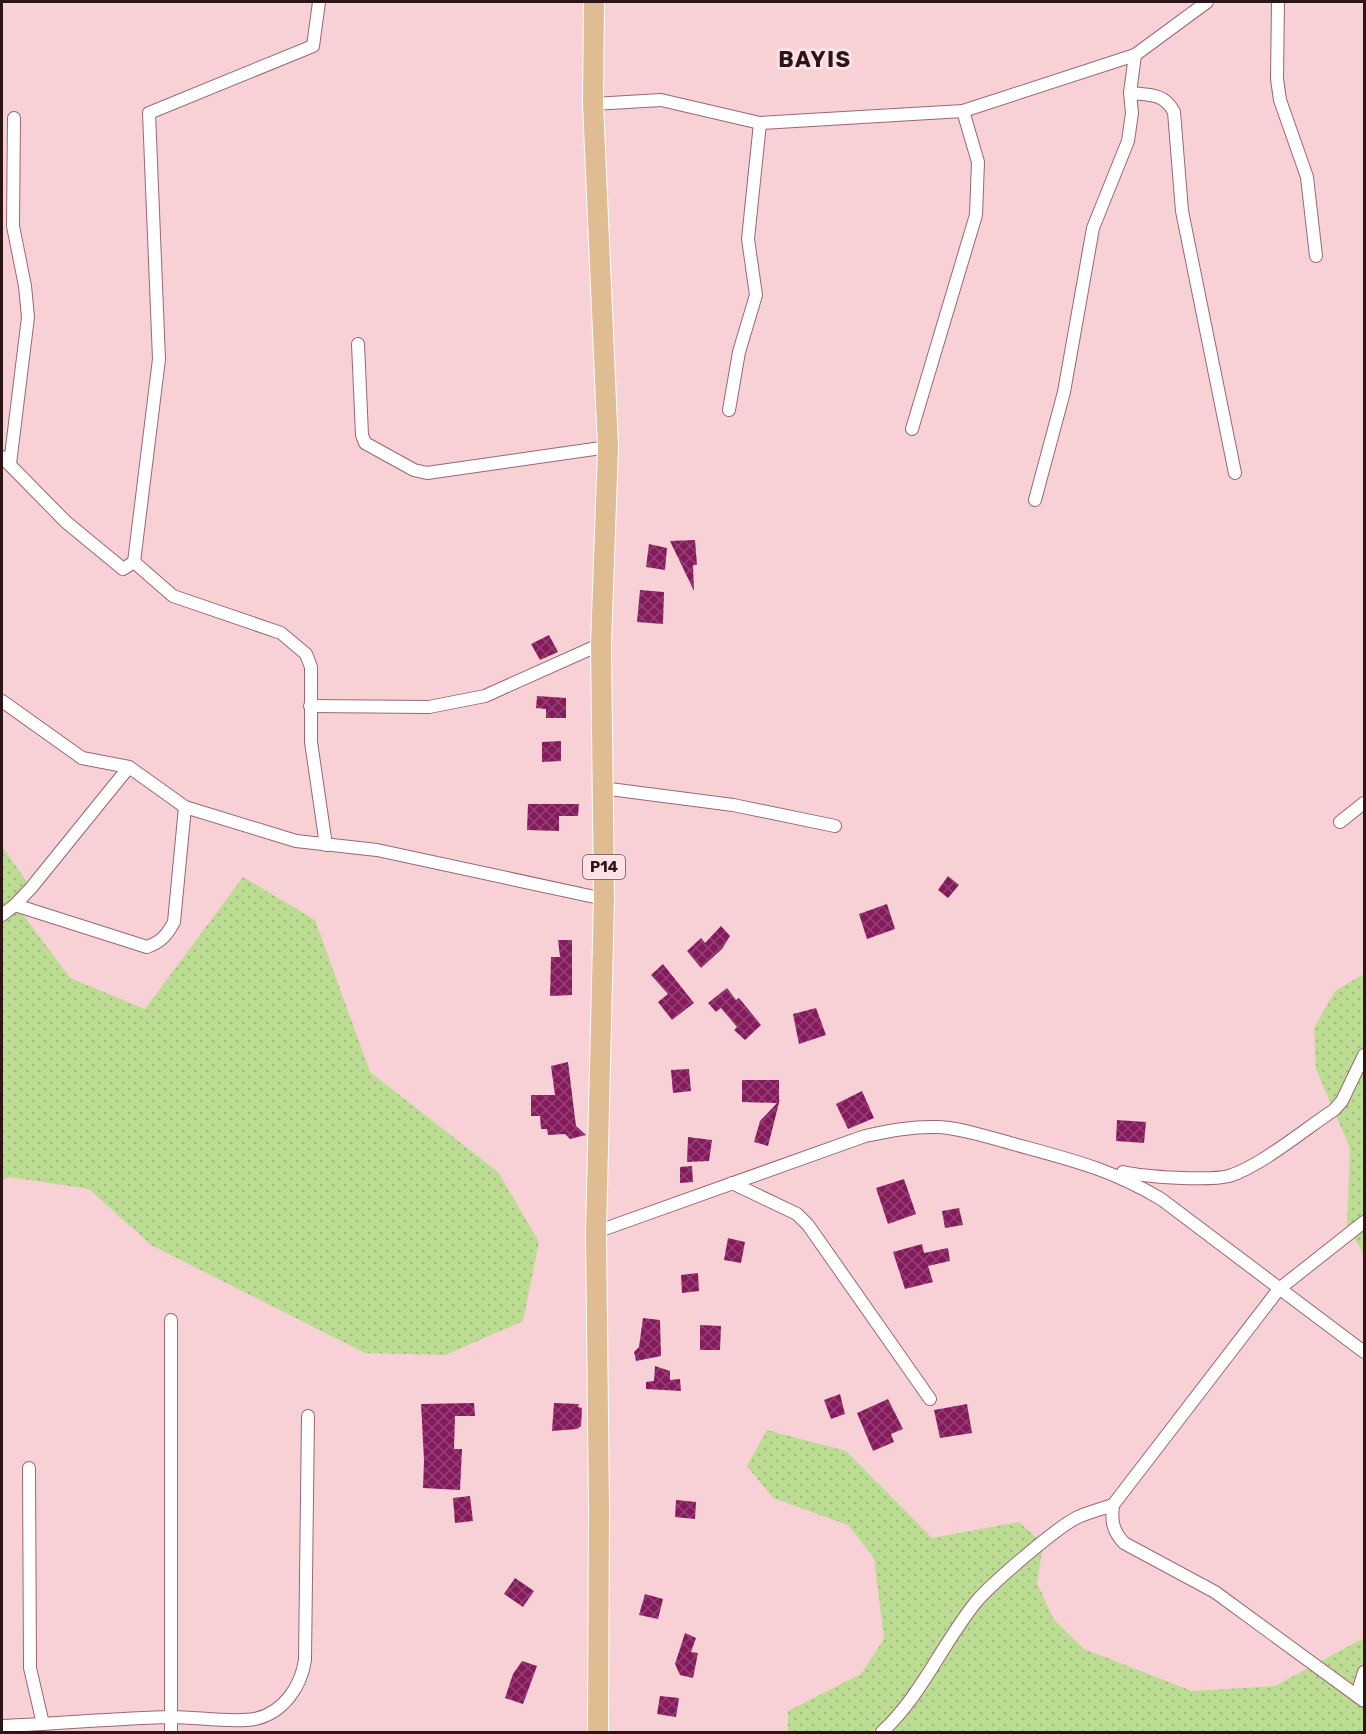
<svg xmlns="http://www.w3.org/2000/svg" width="1366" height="1734" font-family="Rubik,sans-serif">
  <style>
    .grass { fill: url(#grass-dots) }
    .building { fill: url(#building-cross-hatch) }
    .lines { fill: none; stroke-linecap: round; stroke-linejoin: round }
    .street-casing { stroke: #9d6670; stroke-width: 14 }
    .primary-casing { stroke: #fff; stroke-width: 22 }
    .street { stroke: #fff; stroke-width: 12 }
    .primary { stroke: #e0bc92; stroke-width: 20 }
    .labels { text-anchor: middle; stroke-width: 6; stroke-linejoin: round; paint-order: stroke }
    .shield { fill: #fce2e6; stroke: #6a5256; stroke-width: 1.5 }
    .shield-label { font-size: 15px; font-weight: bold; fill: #2b1519 }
    .district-label { font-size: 22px; font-weight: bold; letter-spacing: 1.5px; fill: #2b1519; stroke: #fce2e6 }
  </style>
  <defs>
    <pattern id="grass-dots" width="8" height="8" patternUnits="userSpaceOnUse" patternTransform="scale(1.5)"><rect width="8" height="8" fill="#bbdc92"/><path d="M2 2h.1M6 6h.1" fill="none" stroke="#a1bc7d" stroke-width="1.8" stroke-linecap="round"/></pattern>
    <pattern id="building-cross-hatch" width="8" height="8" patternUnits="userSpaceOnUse" patternTransform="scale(1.5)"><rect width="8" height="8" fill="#851a5c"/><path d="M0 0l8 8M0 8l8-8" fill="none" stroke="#944274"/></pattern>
  </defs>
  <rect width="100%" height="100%" fill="#f8d1d7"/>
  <g class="grass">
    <polygon points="2,846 31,888 16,905 70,978 145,1009 243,877 315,920 370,1072 498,1172 539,1242 523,1321 445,1355 365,1353 151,1245 89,1189 10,1177 2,1180"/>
    <polygon points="1364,974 1364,1254 1347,1227 1350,1148 1316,1069 1314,1028 1335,991"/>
    <polygon points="767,1430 846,1451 932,1538 1019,1522 1043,1544 1037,1583 1054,1620 1084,1649 1192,1691 1275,1686 1364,1638 1364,1732 788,1732 788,1711 861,1674 884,1639 874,1558 848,1525 773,1498 747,1466"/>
  </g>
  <g class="building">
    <polygon points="695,540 697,565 693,565 694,591 670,541"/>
    <polygon points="649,544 667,548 665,570 646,567"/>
    <polygon points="640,590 664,592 663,624 637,622"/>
    <polygon points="549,635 558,652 540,660 531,644"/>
    <polygon points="537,696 566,698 566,718 546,718 546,709 536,708"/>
    <polygon points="561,741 561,761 542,762 542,742"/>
    <polygon points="528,804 579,804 578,816 559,816 559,831 527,830"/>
    <polygon points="948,876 959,885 948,898 938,890"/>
    <polygon points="887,904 895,929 867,939 859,914"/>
    <polygon points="721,926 730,936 722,949 701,968 687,951 701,938 705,943"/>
    <polygon points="558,940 572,940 572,995 550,996 551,957 560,957"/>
    <polygon points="663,964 694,1003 672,1020 658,1002 668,994 651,975"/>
    <polygon points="727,988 736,1000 739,998 761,1025 745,1040 734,1030 737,1027 721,1008 716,1012 708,1003"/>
    <polygon points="816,1008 826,1035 799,1044 793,1014"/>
    <polygon points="568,1062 576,1126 586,1135 570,1139 565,1134 548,1135 547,1129 541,1129 540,1116 531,1116 531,1095 555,1095 551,1066"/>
    <polygon points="689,1069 691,1091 673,1093 671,1070"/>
    <polygon points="742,1080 779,1080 779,1101 780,1099 768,1146 754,1142 760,1121 777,1103 742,1102"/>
    <polygon points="862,1091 874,1118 848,1129 836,1104"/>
    <polygon points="1117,1120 1146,1122 1144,1143 1116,1141"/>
    <polygon points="688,1137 712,1140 709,1161 687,1162"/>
    <polygon points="692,1166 693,1182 680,1183 680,1167"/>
    <polygon points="904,1179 916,1214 888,1224 876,1188"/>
    <polygon points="959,1208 963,1225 945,1228 942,1211"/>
    <polygon points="728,1238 745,1242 741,1263 724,1260"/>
    <polygon points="922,1244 924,1253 948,1248 950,1261 928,1266 933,1282 905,1289 893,1252"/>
    <polygon points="698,1273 699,1291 682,1293 681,1275"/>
    <polygon points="643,1318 660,1320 661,1356 636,1361 634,1352 639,1347"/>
    <polygon points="700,1325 721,1326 720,1350 700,1350"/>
    <polygon points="655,1366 670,1371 670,1380 680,1379 681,1391 646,1389 646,1382 654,1381"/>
    <polygon points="840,1394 845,1414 831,1419 824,1400"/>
    <polygon points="888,1399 903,1429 891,1434 894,1442 873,1451 857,1413"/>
    <polygon points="474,1403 475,1416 455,1416 454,1449 462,1449 460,1490 423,1488 424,1460 421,1404"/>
    <polygon points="554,1403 579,1404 578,1407 582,1408 581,1426 577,1429 552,1431"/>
    <polygon points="967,1404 972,1433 940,1438 934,1410"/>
    <polygon points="470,1496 473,1521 455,1523 453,1498"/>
    <polygon points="676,1500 696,1502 695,1519 675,1517"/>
    <polygon points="515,1578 534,1591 523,1607 504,1594"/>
    <polygon points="645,1594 663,1599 658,1619 639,1615"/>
    <polygon points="685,1633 696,1638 691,1652 698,1653 693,1678 680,1675 675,1664"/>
    <polygon points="522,1661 537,1666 523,1704 505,1698 513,1674"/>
    <polygon points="660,1696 679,1698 676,1717 657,1714"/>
  </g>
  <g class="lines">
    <g class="street-casing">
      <g id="street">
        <polyline points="1278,2 1277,79 1280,100 1307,177 1316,256"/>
        <path d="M1130 93C1150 95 1164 93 1174 112L1182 211 1235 473"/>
        <polyline points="593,104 661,100 760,123 963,111 1135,55 1207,2"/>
        <polyline points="358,344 362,435 365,443 414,470 427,473 608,447"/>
        <polyline points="729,410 739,352 756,295 748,239 760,123"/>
        <polyline points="912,429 976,215 978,162 963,111"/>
        <polyline points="2,457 66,522 123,569 134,562 173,596 281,633 306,654 311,667 311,742 326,845"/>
        <polyline points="10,464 28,317 25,286 13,226 14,118"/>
        <polyline points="1035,500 1064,392 1093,228 1128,141 1132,113 1130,93 1135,55"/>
        <polyline points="134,562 159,359 149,113 313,46 319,2"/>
        <polyline points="2,701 82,758 129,767 185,807 296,841 377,850 604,899"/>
        <polyline points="310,706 429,707 485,696 601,644"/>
        <polyline points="602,788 733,805 835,826"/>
        <polyline points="1340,822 1364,803"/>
        <path d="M15 905 147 947C161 942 167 935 174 922L185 807"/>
        <polyline points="2,915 15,905 31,888 129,767"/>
        <path d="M1123 1172C1145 1177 1209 1181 1229 1176 1261 1166 1305 1129 1334 1110L1342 1101 1364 1055"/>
        <polyline points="732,1183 797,1214 808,1225 930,1399"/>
        <path d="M1364 1222 1279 1289 1113 1505C1111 1522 1113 1531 1124 1543L1215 1592 1364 1701"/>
        <path d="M596 1232 865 1136C889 1131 913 1126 938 1127 962 1128 987 1137 1010 1143 1068 1159 1109 1168 1161 1199L1364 1352"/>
        <polyline points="171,1320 171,1732"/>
        <polyline points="29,1468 30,1668 43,1724"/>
        <polyline points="1357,1695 1364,1672"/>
        <path d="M2 1726C58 1724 115 1718 172 1717 196 1717 233 1723 255 1719 283 1713 301 1687 305 1660L308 1416"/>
        <path d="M882 1732C922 1695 942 1644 976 1602 991 1584 1057 1527 1078 1517 1089 1512 1101 1509 1113 1505"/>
      </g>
    </g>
    <g class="primary-casing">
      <polyline id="primary" points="594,2 593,104 608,447 601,644 604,899 596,1232 599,1508 598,1732"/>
    </g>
    <use href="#street" class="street"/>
    <use href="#primary" class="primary"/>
  </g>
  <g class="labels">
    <rect class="shield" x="583" y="855" width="42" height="24" rx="4.5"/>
    <g class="shield-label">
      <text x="604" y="872">P14</text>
    </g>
    <g class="district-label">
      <text x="815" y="67">BAYIS</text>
    </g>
  </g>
  <rect width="1366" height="1734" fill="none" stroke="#2b1519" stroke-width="6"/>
</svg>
